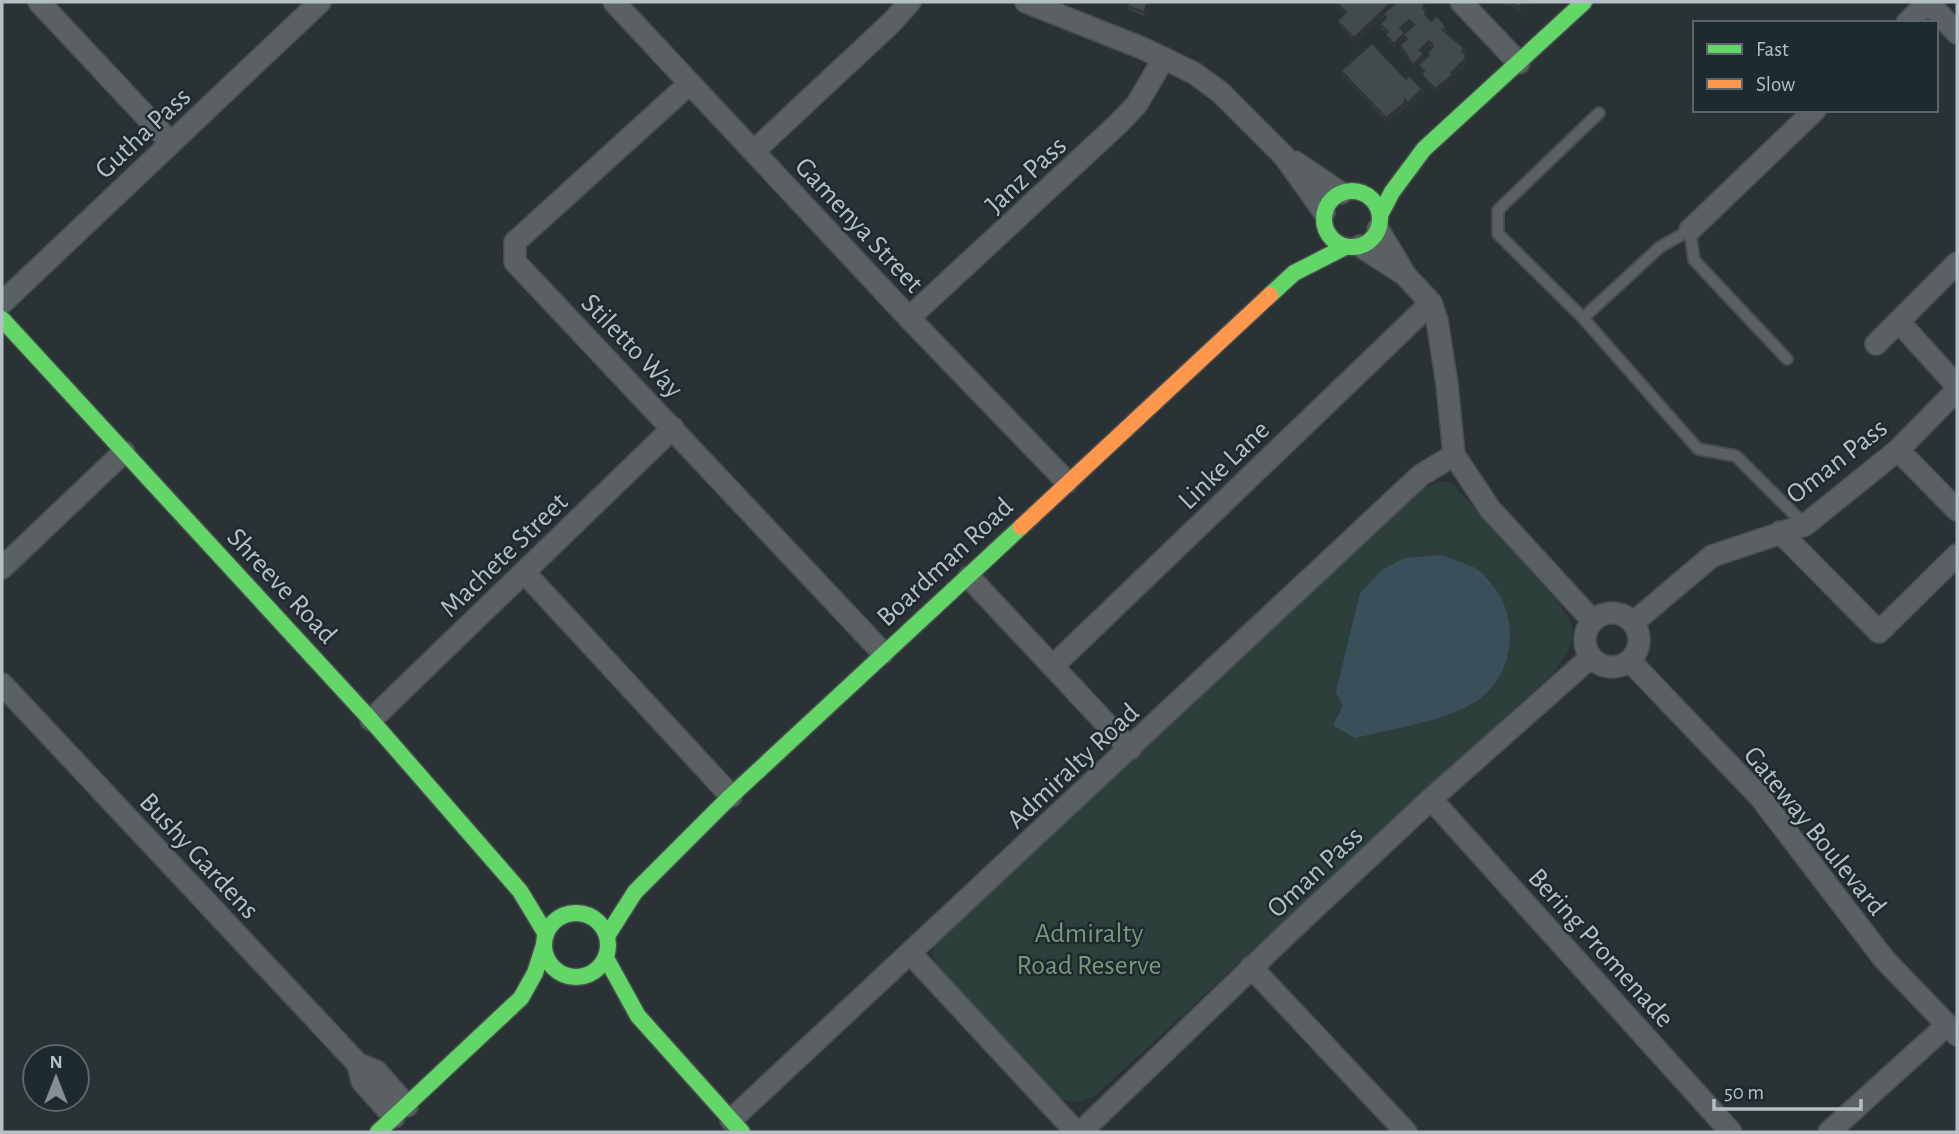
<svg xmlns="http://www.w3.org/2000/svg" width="1959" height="1134" font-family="'Alegreya Sans',sans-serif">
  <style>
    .green { fill: #2d3f3a }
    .water { fill: #39505a }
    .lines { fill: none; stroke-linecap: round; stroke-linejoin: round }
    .lane-casing { stroke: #484e50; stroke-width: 14 }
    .street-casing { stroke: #484e50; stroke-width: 24 }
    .fast-casing { stroke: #484e50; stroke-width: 19 }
    .slow-casing { stroke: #484e50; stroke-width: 19 }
    .lane { stroke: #5a6063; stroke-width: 10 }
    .street { stroke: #5a6063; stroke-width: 21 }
    .fast { stroke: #63d668; stroke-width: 16 }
    .slow { stroke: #ff974d; stroke-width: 16 }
    .wall { fill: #3a4042; fill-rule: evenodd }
    .shaded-wall { fill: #2f3436 }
    .building { fill: #434a4d; stroke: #2f3436; stroke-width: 2; fill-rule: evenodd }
    .labels { text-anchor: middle; stroke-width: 5; stroke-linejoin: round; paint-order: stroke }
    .street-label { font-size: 28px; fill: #b5c0c5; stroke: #1e2a2f }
    .park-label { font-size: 28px; fill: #789876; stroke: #1e2a2f }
  </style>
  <rect width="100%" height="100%" fill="#2a3235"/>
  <path class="green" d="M1440 481 1452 483 1558 602 1572 624 1573 638 1565 656 1553 673 1095 1096C1078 1103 1069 1104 1053 1095L938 970 933 957 934 943 1419 491Z"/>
  <path class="water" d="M1442 555C1453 560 1467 563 1477 569 1482 572 1485 577 1489 581 1520 614 1517 673 1478 700 1448 721 1391 729 1355 738L1333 725 1343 706 1336 692 1360 593 1382 570 1404 558Z"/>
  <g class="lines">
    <g class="lane-casing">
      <g id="lane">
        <polyline points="1599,113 1498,210 1498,234 1583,318 1698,449 1736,456 1805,525"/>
        <polyline points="1583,318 1660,247 1690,230 1694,260 1787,359"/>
      </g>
    </g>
    <g class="street-casing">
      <g id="street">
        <polyline points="39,2 171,143"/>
        <polyline points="614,2 909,318 1067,482"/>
        <polyline points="1026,2 1142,48 1194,73 1220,92 1284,156 1324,212"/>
        <polyline points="1461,2 1519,63"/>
        <polyline points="1928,2 1957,33"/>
        <polyline points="1907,23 1928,2"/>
        <polyline points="689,84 515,242 515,262 883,653"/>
        <polyline points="754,151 891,23 910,2"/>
        <polyline points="1295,162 1341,193"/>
        <polyline points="1378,229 1404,273"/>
        <polyline points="1690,230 1815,110"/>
        <polyline points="1360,246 1405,275 1431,303 1437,320 1447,384 1454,455 1490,509 1592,620"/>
        <polyline points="2,303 320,2"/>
        <polyline points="909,318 1118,124 1137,104 1164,58"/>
        <polyline points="1899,322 1957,386"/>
        <polyline points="1876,344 1957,263"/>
        <polyline points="1898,450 1957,510"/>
        <polyline points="1780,532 1879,632 1957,555"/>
        <polyline points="2,568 124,452"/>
        <polyline points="524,572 731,796"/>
        <polyline points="969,577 1130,749"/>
        <circle cx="1612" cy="640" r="27"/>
        <polyline points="1634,622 1712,556 1805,525 1898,450 1957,390"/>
        <polyline points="1630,661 1760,797 1884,959 1957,1035"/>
        <polyline points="1053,666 1431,303"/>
        <polyline points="2,684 358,1064 376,1071 407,1106"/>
        <polyline points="371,720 673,428"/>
        <polyline points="1431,799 1731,1132"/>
        <polyline points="911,954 1076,1132"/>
        <polyline points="1251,967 1406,1132"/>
        <polyline points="358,1064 362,1081 394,1117"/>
        <polyline points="731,1120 1421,475 1454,455"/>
        <polyline points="1081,1132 1289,932 1431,799 1591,657"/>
        <polyline points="1829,1132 1947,1025"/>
      </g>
    </g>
    <g class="fast-casing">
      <g id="fast">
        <circle cx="1352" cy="219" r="28"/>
        <polyline points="1380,215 1392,192 1424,149 1584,2"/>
        <polyline points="1270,295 1294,273 1345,247"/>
        <polyline points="2,319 371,720 520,891 546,934"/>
        <circle cx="576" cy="945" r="32"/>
        <polyline points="607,936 635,892 731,796 1021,527"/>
        <polyline points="606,958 638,1016 742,1132"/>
        <polyline points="378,1132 521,998 535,973 544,945"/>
      </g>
    </g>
    <g class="slow-casing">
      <polyline id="slow" points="1021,527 1270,295"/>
    </g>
    <use href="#lane" class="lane"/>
    <use href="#street" class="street"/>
    <use href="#fast" class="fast"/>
    <use href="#slow" class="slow"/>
  </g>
  <g class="wall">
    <polygon points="1125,2 1151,2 1146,17 1129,10 1127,6 1129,3"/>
    <path d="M1336 2 1425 5 1428 17 1431 21 1444 24 1447 32 1446 33 1466 53 1465 54 1467 59V63L1453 76 1454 79 1436 93 1423 78 1421 74 1423 72 1420 69 1418 65 1415 69 1401 50 1400 45 1405 40V39L1395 48 1387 39 1385 35 1387 34 1381 28 1380 24 1385 19 1384 16 1355 42 1339 25 1337 21 1345 14 1337 6ZM1411 24 1413 26 1405 33 1403 31ZM1430 46 1432 48 1427 53 1428 56 1426 58 1423 52Z"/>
    <polygon points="1503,2 1531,2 1520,11 1510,4 1507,6"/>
    <polygon points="1341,71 1406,79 1422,89 1424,93 1409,107 1407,104 1406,107 1387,122 1343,76"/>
  </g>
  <g class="shaded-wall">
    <polygon points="1148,2 1151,2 1146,17 1144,12"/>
    <polygon points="1392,2 1398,2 1355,42 1354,38"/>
    <polygon points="1524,2 1531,2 1520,11 1518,7"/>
    <polygon points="1409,20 1411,24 1401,32 1400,28"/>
    <polygon points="1403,35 1405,39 1395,48 1394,44"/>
    <polygon points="1429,41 1430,46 1421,54 1420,50"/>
    <polygon points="1424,54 1426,58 1415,69 1413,65"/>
    <polygon points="1466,55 1467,59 1467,63 1453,76 1454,79 1436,93 1435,89 1451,73"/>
    <polygon points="1422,89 1424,93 1409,107 1408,103"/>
    <polygon points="1405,100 1406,107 1387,122 1386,118"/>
  </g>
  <g class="building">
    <polygon points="1129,2 1148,2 1144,12 1127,6"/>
    <polygon points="1336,2 1392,2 1354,38 1337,21 1346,12"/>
    <path d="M1396 2H1422L1425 6 1423 8 1427 12 1425 14 1431 21 1437 16 1444 24 1446 28 1443 30 1465 49 1462 51 1466 55 1465 59 1451 73 1453 75 1435 89 1421 74 1424 71 1418 65 1429 55 1427 53 1433 46 1429 41 1420 50 1424 54 1413 65 1400 45 1407 39 1403 35 1394 44 1385 35 1388 32 1380 24 1386 18 1383 14ZM1409 20 1414 25 1405 33 1400 28Z"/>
    <polygon points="1512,2 1524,2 1518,7"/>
    <polygon points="1372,43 1406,79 1409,75 1422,89 1408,103 1405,100 1405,103 1386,118 1341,71"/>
  </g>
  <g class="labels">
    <g class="street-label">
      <text transform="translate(142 132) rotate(-43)" y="10">Gutha Pass</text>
      <text transform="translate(1025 174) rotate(-43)" y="10">Janz Pass</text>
      <text transform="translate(860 224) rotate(47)" y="10">Gamenya Street</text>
      <text transform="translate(633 345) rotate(46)" y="10">Stiletto Way</text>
      <text transform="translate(1836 460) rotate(-38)" y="10">Oman Pass</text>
      <text transform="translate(1223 464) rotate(-44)" y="10">Linke Lane</text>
      <text transform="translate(503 554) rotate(-44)" y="10">Machete Street</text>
      <text transform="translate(944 561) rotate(-43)" y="10">Boardman Road</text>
      <text transform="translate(283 585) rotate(47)" y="10">Shreeve Road</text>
      <text transform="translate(1072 765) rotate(-43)" y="10">Admiralty Road</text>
      <text transform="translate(1816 830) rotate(51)" y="10">Gateway Boulevard</text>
      <text transform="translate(200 855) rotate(47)" y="10">Bushy Gardens</text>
      <text transform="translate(1314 871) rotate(-43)" y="10">Oman Pass</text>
      <text transform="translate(1602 947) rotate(48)" y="10">Bering Promenade</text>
    </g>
    <g class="park-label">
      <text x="1089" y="942">Admiralty<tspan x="1089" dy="32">Road Reserve</tspan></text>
    </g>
  </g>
  <rect width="1959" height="1134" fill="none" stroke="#b5c0c5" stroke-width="7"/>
  <rect x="1693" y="21" width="245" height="91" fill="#1e2a2f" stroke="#5a666b" stroke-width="2"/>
  <rect x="1707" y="44" width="35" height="10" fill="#63d668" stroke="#5a666b" stroke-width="2"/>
  <text x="1756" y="56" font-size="21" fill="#b5c0c5">Fast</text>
  <rect x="1707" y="79" width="35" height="10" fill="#ff974d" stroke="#5a666b" stroke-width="2"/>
  <text x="1756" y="91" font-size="21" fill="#b5c0c5">Slow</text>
  <g transform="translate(56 1078)"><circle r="33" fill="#1e2a2f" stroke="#5a666b" stroke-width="2"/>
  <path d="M0-5L12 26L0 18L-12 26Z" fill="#848e93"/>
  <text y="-10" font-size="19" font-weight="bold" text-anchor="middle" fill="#b5c0c5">N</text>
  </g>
  <path d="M1714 1099v10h147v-10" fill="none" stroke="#b5c0c5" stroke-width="3.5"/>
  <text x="1724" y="1099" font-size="21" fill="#b5c0c5" stroke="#1e2a2f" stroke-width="5" paint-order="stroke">50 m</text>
</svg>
